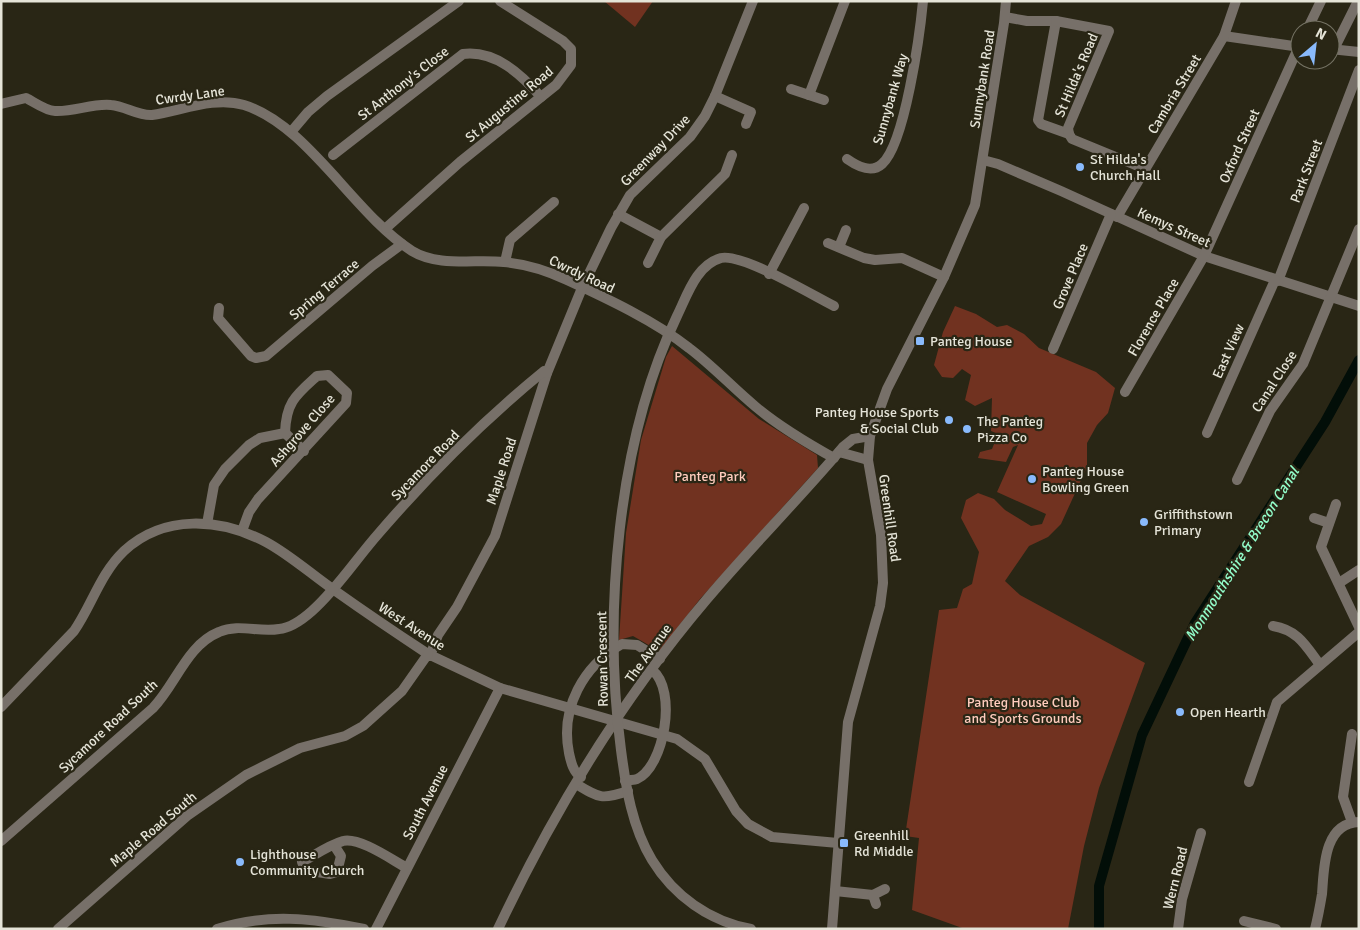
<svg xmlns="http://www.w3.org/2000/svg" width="1360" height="930" font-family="Signika,sans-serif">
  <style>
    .green { fill: #713220 }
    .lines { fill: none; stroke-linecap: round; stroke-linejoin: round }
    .canal { stroke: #020e08; stroke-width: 10 }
    .minor { stroke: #777069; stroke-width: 10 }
    .poi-dot { fill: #89bafc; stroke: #292615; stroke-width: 2 }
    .labels { text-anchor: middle; stroke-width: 4.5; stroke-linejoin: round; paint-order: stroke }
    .street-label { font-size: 14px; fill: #e5e4d8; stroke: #292615 }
    .poi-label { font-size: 14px; fill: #e5e4d8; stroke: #292615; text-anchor: start }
    .park-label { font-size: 14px; fill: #ffccbd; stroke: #292615 }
    .water-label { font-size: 15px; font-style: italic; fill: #93fecb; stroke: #292615 }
  </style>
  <rect width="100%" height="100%" fill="#292615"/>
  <g class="green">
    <polygon points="604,1 653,1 635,27"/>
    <polygon points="955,306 976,314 997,327 1007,325 1024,334 1039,348 1096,372 1115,388 1108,413 1097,425 1087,443 1087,467 1061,524 1048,537 1029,546 1005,581 1020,595 1145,663 1099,788 1084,846 1068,929 965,929 912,910 919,838 905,836 939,610 957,608 963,589 972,584 979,552 961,518 966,500 978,493 994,499 1005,510 1031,526 1042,524 1046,514 997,492 1018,445 1013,447 1006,462 978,458 980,452 992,449 998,434 991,431 992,398 975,406 965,400 971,375 962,369 953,378 942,377 934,365 943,332"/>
    <polygon points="672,346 759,419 817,455 818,468 700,599 659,651 633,636 619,640 626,533 641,440 666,357"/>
  </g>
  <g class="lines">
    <polyline class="canal" points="1099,929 1099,886 1142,735 1195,623 1325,422 1359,360"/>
    <g class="minor">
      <polyline points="1005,17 1027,21 1056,21 1038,120 1041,124 1069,134"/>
      <polyline points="1056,21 1109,31 1068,128 1069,134 1072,139 1145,169"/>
      <polyline points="1307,30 1321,1"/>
      <polyline points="1224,36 1300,47"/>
      <polyline points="1330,49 1359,52"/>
      <polyline points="1334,49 1358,1"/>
      <polyline points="791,89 824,100"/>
      <polyline points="809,95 845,1"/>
      <polyline points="715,96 751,112 746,124"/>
      <path d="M1 104 26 98C34 102 46 111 55 111 74 112 93 103 111 105 125 106 138 116 152 115 181 111 214 96 244 105 308 125 354 214 412 251 438 267 475 259 504 262 525 264 548 271 567 280 606 298 655 321 689 348 713 366 733 388 756 407 780 427 807 443 834 458"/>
      <polyline points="291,132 308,112 327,96 459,1"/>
      <path d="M333 155 463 54C495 50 521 74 541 97"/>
      <path d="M847 159C857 166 871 174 882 164 905 144 920 33 923 1"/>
      <polyline points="983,160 998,164 1061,191 1204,256 1359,306"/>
      <polyline points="618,214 661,237"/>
      <polyline points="1117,217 1224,36 1236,1"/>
      <polyline points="386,228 460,162 556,85 571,65 571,49 563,41 500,1"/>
      <polyline points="828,243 864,258 875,260 902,258 944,277"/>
      <polyline points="839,247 846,230"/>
      <polyline points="505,262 510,240 554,202"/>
      <polyline points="648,263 661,237 725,174 732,155"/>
      <polyline points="769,274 804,208"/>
      <polyline points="1278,281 1359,70"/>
      <polyline points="219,308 218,318 251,356 256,358 266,356 372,266 402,244"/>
      <polyline points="1053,349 1111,214"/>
      <polyline points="1125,392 1204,256 1300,44"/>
      <polyline points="285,433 304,451"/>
      <polyline points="1207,433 1275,280"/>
      <polyline points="839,452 868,460"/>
      <polyline points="1237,480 1270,411 1303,364 1359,229"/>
      <polyline points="1336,504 1321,547 1359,627"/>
      <polyline points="1314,518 1329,523"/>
      <path d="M207 524 214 485 225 469 249 445 260 438 285 433C286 402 296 395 317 376L328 375 347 393 346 403 258 499 249 512 242 531"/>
      <polyline points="1339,583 1359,570"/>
      <path d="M1273 626C1298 630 1306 646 1320 665"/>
      <polyline points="430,656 438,635 457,607 495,536 547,373 582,288 611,228 630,195 690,137 705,116 715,96 753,1"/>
      <path d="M1 707 74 631C92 605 100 574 124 551 164 514 220 518 266 542 290 555 311 574 334 590 365 612 396 633 428 654L500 688 677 739 705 759 736 811 748 824 772 837 838 843"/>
      <path d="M581 777C573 772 571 762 569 753 560 708 583 666 622 644L637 645 660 659"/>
      <path d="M625 781C629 780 634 780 637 779 664 767 678 690 652 670"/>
      <polyline points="1249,782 1277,702 1359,632"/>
      <path d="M576 784C599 798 602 800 628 791"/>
      <polyline points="1352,822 1343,797 1352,734"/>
      <path d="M1 841 153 708C176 684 187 645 219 632 239 623 259 633 279 629 291 628 303 619 312 611 337 589 356 559 379 533 429 475 484 420 544 371L547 373"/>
      <path d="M334 845 341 856 337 872 330 874 305 870 302 862C315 855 329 845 343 841 360 837 392 860 407 868"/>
      <polyline points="835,891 873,895"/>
      <polyline points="876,904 873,895 885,889"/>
      <polyline points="1244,921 1276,929"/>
      <polyline points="58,929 187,816 246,775 300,748 345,736 363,726 402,691 428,654"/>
      <path d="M217 929C266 913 313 918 364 929"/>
      <polyline points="376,929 500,688"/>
      <path d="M498 929C553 812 623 698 707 599 751 547 799 499 843 447L853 439 870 436"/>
      <path d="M751 929C709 921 674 896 652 860 632 827 626 788 621 750 603 615 617 441 677 316 687 296 696 265 721 258 742 253 812 295 834 306"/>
      <polyline points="832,929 848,722 880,606 883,583 881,535 868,460 870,436 887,389 944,277 975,205 1004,23 1006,1"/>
      <polyline points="1178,929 1182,899 1201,833"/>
      <path d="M1315 929C1318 917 1320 906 1322 894 1324 870 1323 823 1359 822"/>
    </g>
  </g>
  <g class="poi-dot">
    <circle cx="1080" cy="167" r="5"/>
    <rect x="915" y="336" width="10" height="10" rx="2.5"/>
    <circle cx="949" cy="420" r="5"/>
    <circle cx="967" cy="429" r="5"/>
    <circle cx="1032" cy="479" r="5"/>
    <circle cx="1144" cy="522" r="5"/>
    <circle cx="1180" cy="712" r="5"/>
    <rect x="839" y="838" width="10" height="10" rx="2.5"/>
    <circle cx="240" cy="862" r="5"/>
  </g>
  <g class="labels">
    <g class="street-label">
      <text transform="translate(1076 75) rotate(-67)" y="5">St Hilda's Road</text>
      <text transform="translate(982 79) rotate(-81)" y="5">Sunnybank Road</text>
      <text transform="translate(403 83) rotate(-38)" y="5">St Anthony's Close</text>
      <text transform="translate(1174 94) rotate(-59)" y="5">Cambria Street</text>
      <text transform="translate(190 95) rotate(-8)" y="5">Cwrdy Lane</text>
      <text transform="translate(890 99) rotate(-74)" y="5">Sunnybank Way</text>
      <text transform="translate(509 104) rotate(-40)" y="5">St Augustine Road</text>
      <text transform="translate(1239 146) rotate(-66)" y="5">Oxford Street</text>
      <text transform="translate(655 150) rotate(-46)" y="5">Greenway Drive</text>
      <text transform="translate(1306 171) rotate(-69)" y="5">Park Street</text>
      <text transform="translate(1174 227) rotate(24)" y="5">Kemys Street</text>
      <text transform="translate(582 274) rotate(25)" y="5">Cwrdy Road</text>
      <text transform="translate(1070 276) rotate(-67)" y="5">Grove Place</text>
      <text transform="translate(324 289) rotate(-40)" y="5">Spring Terrace</text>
      <text transform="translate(1153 317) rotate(-60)" y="5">Florence Place</text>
      <text transform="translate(1228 351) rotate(-66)" y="5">East View</text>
      <text transform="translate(1274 381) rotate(-57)" y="5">Canal Close</text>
      <text transform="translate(302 430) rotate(-49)" y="5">Ashgrove Close</text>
      <text transform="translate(425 465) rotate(-46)" y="5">Sycamore Road</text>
      <text transform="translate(501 471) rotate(-72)" y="5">Maple Road</text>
      <text transform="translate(890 518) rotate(82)" y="5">Greenhill Road</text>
      <text transform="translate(412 626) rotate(33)" y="5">West Avenue</text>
      <text transform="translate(648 653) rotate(-54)" y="5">The Avenue</text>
      <text transform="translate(602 659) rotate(-91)" y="5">Rowan Crescent</text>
      <text transform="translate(108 726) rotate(-43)" y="5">Sycamore Road South</text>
      <text transform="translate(425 802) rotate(-63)" y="5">South Avenue</text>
      <text transform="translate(153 829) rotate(-40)" y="5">Maple Road South</text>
      <text transform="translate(1175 878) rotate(-76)" y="5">Wern Road</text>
    </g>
    <g class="poi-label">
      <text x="1090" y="164">St Hilda's<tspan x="1090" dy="16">Church Hall</tspan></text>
      <text x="930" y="346">Panteg House</text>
      <text x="939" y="417" text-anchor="end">Panteg House Sports<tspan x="939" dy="16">&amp; Social Club</tspan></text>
      <text x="977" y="426">The Panteg<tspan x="977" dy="16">Pizza Co</tspan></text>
      <text x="1042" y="476">Panteg House<tspan x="1042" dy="16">Bowling Green</tspan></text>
      <text x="1154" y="519">Griffithstown<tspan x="1154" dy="16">Primary</tspan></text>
      <text x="1190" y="717">Open Hearth</text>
      <text x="854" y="840">Greenhill<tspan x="854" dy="16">Rd Middle</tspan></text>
      <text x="250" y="859">Lighthouse<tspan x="250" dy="16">Community Church</tspan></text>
    </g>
    <g class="park-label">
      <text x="710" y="481">Panteg Park</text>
      <text x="1023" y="707">Panteg House Club<tspan x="1023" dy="16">and Sports Grounds</tspan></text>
    </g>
    <g class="water-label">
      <text transform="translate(1242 554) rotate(-58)" y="5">Monmouthshire &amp; Brecon Canal</text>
    </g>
  </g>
  <rect width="1360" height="930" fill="none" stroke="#e5e4d8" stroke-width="5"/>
  <g transform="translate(1315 45) rotate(28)"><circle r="24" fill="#292615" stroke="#747263"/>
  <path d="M0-4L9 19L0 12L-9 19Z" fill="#89bafc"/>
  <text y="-8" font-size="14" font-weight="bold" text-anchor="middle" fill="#e5e4d8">N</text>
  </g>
</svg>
